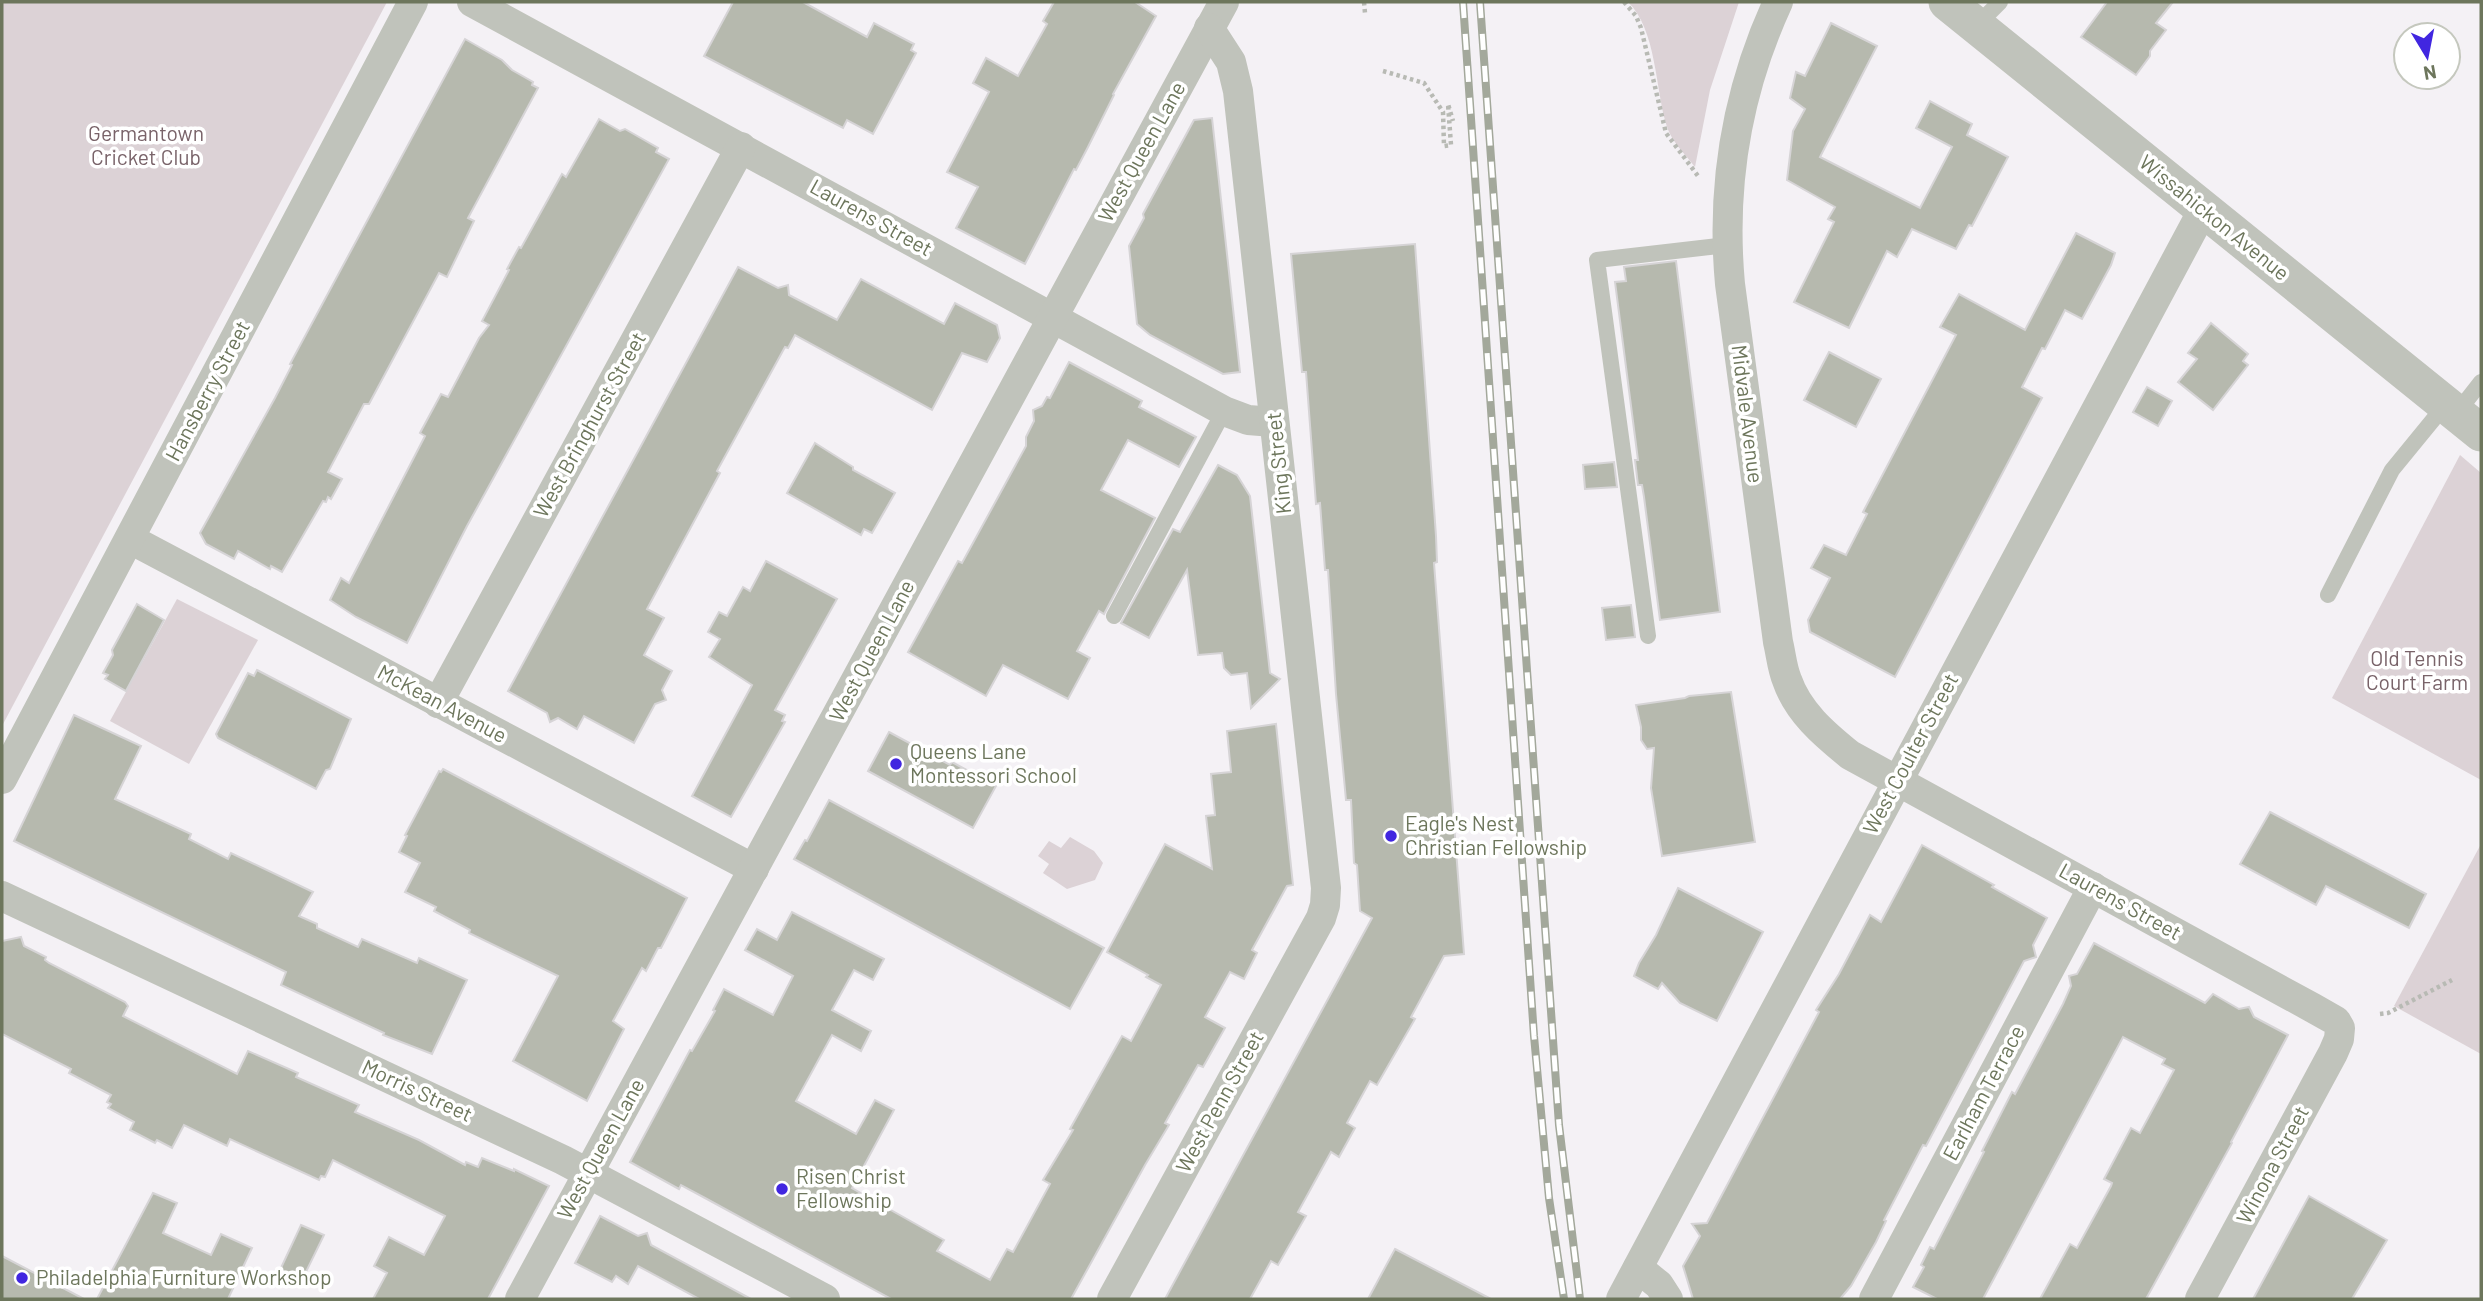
<svg xmlns="http://www.w3.org/2000/svg" width="2483" height="1301" font-family="Barlow,sans-serif">
  <style>
    .green { fill: #dcd2d6 }
    .building { fill: #b6b9ae; stroke: #d6d4d6; stroke-width: 2 }
    .lines { fill: none; stroke-linecap: round; stroke-linejoin: round }
    .path { stroke: #b8bab4; stroke-width: 4.5; stroke-dasharray: 3.5 3.5; stroke-linecap: butt }
    .service { stroke: #c0c3bb; stroke-width: 16 }
    .minor { stroke: #c0c3bb; stroke-width: 30 }
    .tertiary { stroke: #c0c3bb; stroke-width: 37 }
    .rail-casing { stroke: #a3a89b; stroke-width: 8 }
    .rail { stroke: #fff; stroke-width: 5; stroke-dasharray: 16; stroke-linecap: butt }
    .poi-dot { fill: #4126e0; stroke: #fff; stroke-width: 2.5 }
    .labels { text-anchor: middle; stroke-width: 7; stroke-linejoin: round; paint-order: stroke }
    .park-label { font-size: 21px; fill: #796369; stroke: #fff }
    .street-label { font-size: 21px; fill: #6d765c; stroke: #fff }
    .poi-label { font-size: 21px; fill: #6d765c; stroke: #fff; text-anchor: start }
  </style>
  <rect width="100%" height="100%" fill="#f4f1f5"/>
  <g class="green">
    <polygon points="2,2 387,2 2,726"/>
    <path d="M1628 2H1739L1710 90 1695 167C1686 155 1672 142 1667 127 1655 90 1657 30 1628 2Z"/>
    <polygon points="2460,455 2481,473 2481,780 2332,698"/>
    <polygon points="177,599 258,640 189,764 110,721"/>
    <polygon points="1070,837 1094,851 1103,863 1095,880 1067,889 1043,873 1049,864 1038,856 1049,841 1061,848"/>
    <polygon points="2481,844 2481,1054 2394,1006"/>
  </g>
  <g class="building">
    <polygon points="733,2 803,2 867,37 874,23 914,44 911,50 916,53 873,134 847,120 843,128 704,56"/>
    <polygon points="1054,2 1135,2 1156,16 1113,94 1114,95 1088,147 1076,170 1074,169 1025,264 956,228 978,187 947,172 989,92 973,83 986,58 1018,76 1047,24 1043,21"/>
    <polygon points="2107,2 2173,2 2156,23 2166,30 2150,51 2150,56 2136,75 2081,37"/>
    <polygon points="1831,23 1877,46 1820,157 1920,208 1952,147 1916,128 1930,101 1972,124 1967,135 2008,157 1972,226 1969,225 1956,249 1912,229 1897,257 1887,251 1849,328 1794,302 1834,222 1828,219 1835,207 1787,180 1793,131 1805,109 1790,98 1796,72 1805,76"/>
    <polygon points="465,39 502,60 512,70 533,82 532,85 538,88 468,218 474,221 447,277 439,273 369,404 364,404 328,472 342,479 331,499 328,497 326,502 323,501 282,572 271,566 270,569 238,551 234,559 206,544 200,533 275,398 292,365 290,364"/>
    <polygon points="1212,118 1240,372 1223,374 1150,335 1137,324 1129,246 1144,218 1143,214 1194,120"/>
    <polygon points="599,119 620,131 625,129 658,148 656,152 669,159 467,526 407,643 356,617 330,600 341,578 349,583 425,436 420,433 441,394 448,397 479,338 489,325 482,321 509,270 507,269 519,247 521,248 562,174 566,177"/>
    <polygon points="2076,233 2115,253 2111,265 2082,319 2065,310 2045,349 2042,348 2022,387 2042,398 1895,677 1810,632 1808,620 1830,578 1811,568 1824,545 1846,555 1867,514 1863,512 1956,335 1940,327 1959,294 2025,330"/>
    <polygon points="1415,244 1436,536 1437,562 1434,563 1464,954 1444,956 1411,1017 1415,1019 1377,1085 1370,1081 1347,1123 1355,1128 1339,1157 1331,1152 1298,1212 1306,1216 1278,1265 1271,1261 1250,1299 1165,1299 1372,918 1360,911 1357,865 1354,863 1351,800 1346,800 1336,694 1328,570 1325,570 1320,503 1316,504 1306,372 1302,372 1291,254"/>
    <polygon points="1676,261 1720,612 1660,620 1644,497 1642,485 1638,485 1635,460 1638,460 1615,282 1626,281 1624,267"/>
    <polygon points="738,267 778,288 788,285 789,295 837,320 861,279 944,324 955,303 997,325 1000,338 987,362 962,353 932,410 795,335 788,348 785,347 717,471 720,473 647,609 664,618 644,655 672,671 662,690 666,700 655,704 634,743 584,716 577,729 558,718 550,722 547,713 508,691"/>
    <polygon points="2211,323 2248,354 2243,361 2248,365 2213,410 2178,382 2197,359 2188,353"/>
    <polygon points="1829,352 1881,379 1856,427 1804,400"/>
    <polygon points="1069,362 1142,401 1139,407 1196,437 1179,467 1128,440 1101,490 1155,518 1104,614 1099,611 1077,651 1090,658 1068,699 1003,665 986,696 908,652 958,561 962,563 1026,446 1026,437 1034,421 1033,410 1042,406 1047,397 1050,398"/>
    <polygon points="2147,387 2172,401 2158,426 2133,412"/>
    <polygon points="815,443 853,467 853,470 895,493 872,533 864,529 861,535 787,493"/>
    <polygon points="1614,462 1617,487 1585,489 1583,465"/>
    <polygon points="1218,465 1237,475 1250,496 1270,673 1280,679 1251,708 1247,673 1231,675 1224,668 1222,653 1198,655 1187,570 1149,638 1121,623 1173,529 1180,532"/>
    <polygon points="766,561 837,599 775,710 785,715 782,721 785,722 731,817 692,796 752,685 709,657 720,639 708,632 719,612 727,616 743,587 750,591"/>
    <polygon points="137,604 164,620 126,691 105,679 108,675 103,673 113,655 112,650"/>
    <polygon points="1631,605 1635,637 1606,640 1602,608"/>
    <polygon points="257,670 351,719 330,769 326,770 316,789 218,738 216,734 248,673 254,676"/>
    <polygon points="1731,692 1755,842 1662,856 1651,788 1654,748 1647,749 1641,740 1641,727 1636,705 1685,698 1689,696"/>
    <polygon points="74,715 141,746 115,799 191,834 189,839 228,859 231,853 313,892 299,916 317,924 317,928 358,947 362,939 417,963 419,958 467,980 432,1054 383,1035 384,1033 281,985 286,972 14,841"/>
    <polygon points="1276,724 1293,885 1287,886 1252,950 1257,953 1244,979 1230,972 1205,1017 1225,1028 1203,1067 1198,1065 1165,1123 1169,1125 1145,1165 1071,1299 891,1299 705,1198 681,1185 679,1189 630,1162 690,1050 692,1051 715,1011 713,1010 724,989 773,1015 793,976 745,950 757,929 777,940 792,912 884,959 873,980 854,970 832,1010 871,1031 861,1051 832,1035 796,1101 856,1134 875,1100 894,1110 852,1188 944,1240 937,1251 990,1280 1007,1249 1013,1252 1050,1184 1043,1180 1073,1130 1070,1129 1122,1036 1131,1041 1161,985 1146,977 1148,975 1107,952 1165,844 1212,869 1206,816 1215,815 1211,774 1231,772 1227,731"/>
    <polygon points="889,732 950,765 952,762 996,786 973,828 868,771"/>
    <polygon points="443,769 687,898 661,948 658,948 646,971 642,968 613,1021 624,1029 587,1101 513,1061 558,976 469,933 470,930 434,911 436,907 405,892 420,863 399,852 407,836 405,835 439,771 441,772"/>
    <polygon points="829,800 1104,948 1070,1009 794,859 805,840 807,841"/>
    <polygon points="2270,812 2426,894 2409,928 2326,886 2316,905 2240,864"/>
    <polygon points="1922,845 1994,885 1992,887 2047,918 2033,945 2036,957 2024,961 1926,1146 1923,1145 1884,1220 1886,1221 1876,1242 1851,1286 1840,1299 1693,1299 1683,1266 1700,1236 1692,1224 1707,1223 1819,1012 1816,1010 1839,974 1870,915 1881,922"/>
    <polygon points="1678,888 1763,932 1717,1021 1680,1003 1662,983 1658,989 1634,976 1639,963 1656,935"/>
    <polygon points="21,937 24,946 46,957 45,960 49,963 125,1002 128,1006 123,1016 237,1074 248,1051 298,1073 296,1077 359,1105 355,1112 419,1140 465,1165 466,1162 478,1167 482,1158 514,1171 514,1169 549,1186 488,1299 373,1299 387,1273 374,1266 389,1237 424,1255 445,1216 333,1160 325,1177 321,1176 319,1180 230,1139 227,1146 184,1125 172,1148 157,1140 155,1143 130,1130 134,1122 108,1108 111,1104 107,1102 111,1095 69,1073 71,1069 2,1034 2,941"/>
    <polygon points="2094,943 2205,1003 2213,994 2239,1009 2249,1007 2254,1017 2288,1035 2231,1142 2232,1143 2146,1299 2040,1299 2070,1244 2077,1248 2111,1186 2112,1183 2104,1179 2131,1128 2140,1133 2174,1070 2162,1064 2165,1059 2123,1037 1983,1299 1937,1299 1913,1287 1924,1267 1921,1265 1930,1247 1934,1249 1984,1152 1982,1151 2012,1092 2015,1094 2063,1004 2071,986 2069,976 2077,974"/>
    <polygon points="153,1193 177,1203 163,1233 211,1255 221,1234 252,1248 228,1299 97,1299"/>
    <polygon points="2309,1196 2387,1240 2352,1299 2253,1299"/>
    <polygon points="600,1216 638,1236 647,1233 651,1245 751,1299 699,1299 638,1266 628,1284 616,1276 612,1282 575,1263"/>
    <polygon points="301,1225 324,1235 302,1280 280,1270"/>
    <polygon points="1395,1249 1491,1299 1368,1299"/>
    <polygon points="2,1256 84,1299 2,1299"/>
  </g>
  <g class="lines">
    <g class="path">
      <polyline points="1364,2 1365,13"/>
      <polyline points="1624,2 1636,16 1641,28 1666,133 1698,176"/>
      <polyline points="1383,71 1424,83 1443,112 1444,146 1451,145 1448,104 1453,121"/>
      <polyline points="2380,1014 2388,1013 2452,980"/>
    </g>
    <g class="service">
      <polyline points="1976,26 2000,2"/>
      <polyline points="2456,414 2481,382"/>
      <polyline points="2328,595 2392,470 2446,404"/>
      <polyline points="1114,616 1224,411"/>
      <polyline points="1648,636 1597,260 1727,245"/>
    </g>
    <g class="minor">
      <polyline points="472,2 1224,411 1248,420 1274,422"/>
      <path d="M1778 2C1737 91 1721 186 1730 284L1778 642C1781 654 1782 668 1787 680 1798 712 1824 734 1850 755L2313 1008 2336 1021 2340 1028 2339 1039 2333 1053 2200 1299"/>
      <polyline points="130,539 754,869"/>
      <polyline points="438,703 741,147"/>
      <polyline points="2,779 413,2"/>
      <polyline points="2,896 563,1160 825,1299"/>
      <polyline points="1638,1268 1659,1285 1668,1299"/>
      <polyline points="520,1299 1224,2"/>
      <polyline points="1112,1299 1321,918 1325,905 1326,888 1238,91 1231,62 1209,28"/>
      <polyline points="1621,1299 2203,210"/>
      <polyline points="1874,1299 2093,887"/>
    </g>
    <polyline class="tertiary" points="1947,2 2481,433"/>
    <g class="rail-casing">
      <g id="rail">
        <polyline points="1463,2 1534,1036 1549,1198 1564,1299"/>
        <polyline points="1480,2 1559,1125 1580,1299"/>
      </g>
    </g>
    <use href="#rail" class="rail"/>
  </g>
  <g class="poi-dot">
    <circle cx="896" cy="764" r="7"/>
    <circle cx="1391" cy="836" r="7"/>
    <circle cx="782" cy="1189" r="7"/>
    <circle cx="22" cy="1278" r="7"/>
  </g>
  <g class="labels">
    <g class="park-label">
      <text x="146" y="141">Germantown<tspan x="146" dy="24">Cricket Club</tspan></text>
      <text x="2417" y="666">Old Tennis<tspan x="2417" dy="24">Court Farm</tspan></text>
    </g>
    <g class="street-label">
      <text transform="translate(1142 152) rotate(-61)" y="7">West Queen Lane</text>
      <text transform="translate(871 218) rotate(29)" y="7">Laurens Street</text>
      <text transform="translate(2214 218) rotate(39)" y="7">Wissahickon Avenue</text>
      <text transform="translate(208 391) rotate(-62)" y="7">Hansberry Street</text>
      <text transform="translate(1747 414) rotate(83)" y="7">Midvale Avenue</text>
      <text transform="translate(590 425) rotate(-61)" y="7">West Bringhurst Street</text>
      <text transform="translate(1279 463) rotate(-96)" y="7">King Street</text>
      <text transform="translate(872 651) rotate(-62)" y="7">West Queen Lane</text>
      <text transform="translate(442 704) rotate(28)" y="7">McKean Avenue</text>
      <text transform="translate(1911 754) rotate(-62)" y="7">West Coulter Street</text>
      <text transform="translate(2120 902) rotate(29)" y="7">Laurens Street</text>
      <text transform="translate(417 1091) rotate(25)" y="7">Morris Street</text>
      <text transform="translate(1984 1093) rotate(-62)" y="7">Earlham Terrace</text>
      <text transform="translate(1220 1102) rotate(-61)" y="7">West Penn Street</text>
      <text transform="translate(601 1149) rotate(-61)" y="7">West Queen Lane</text>
      <text transform="translate(2273 1165) rotate(-62)" y="7">Winona Street</text>
    </g>
    <g class="poi-label">
      <text x="910" y="759">Queens Lane<tspan x="910" dy="24">Montessori School</tspan></text>
      <text x="1405" y="831">Eagle's Nest<tspan x="1405" dy="24">Christian Fellowship</tspan></text>
      <text x="796" y="1184">Risen Christ<tspan x="796" dy="24">Fellowship</tspan></text>
      <text x="36" y="1285">Philadelphia Furniture Workshop</text>
    </g>
  </g>
  <rect width="2483" height="1301" fill="none" stroke="#6d765c" stroke-width="7"/>
  <g transform="translate(2427 56) rotate(170)"><circle r="33" fill="#ffffff" stroke="#c5c8be" stroke-width="2"/>
  <path d="M0-5L12 26L0 18L-12 26Z" fill="#4126e0"/>
  <text y="-10" font-size="19" font-weight="bold" text-anchor="middle" fill="#6d765c">N</text>
  </g>
</svg>
